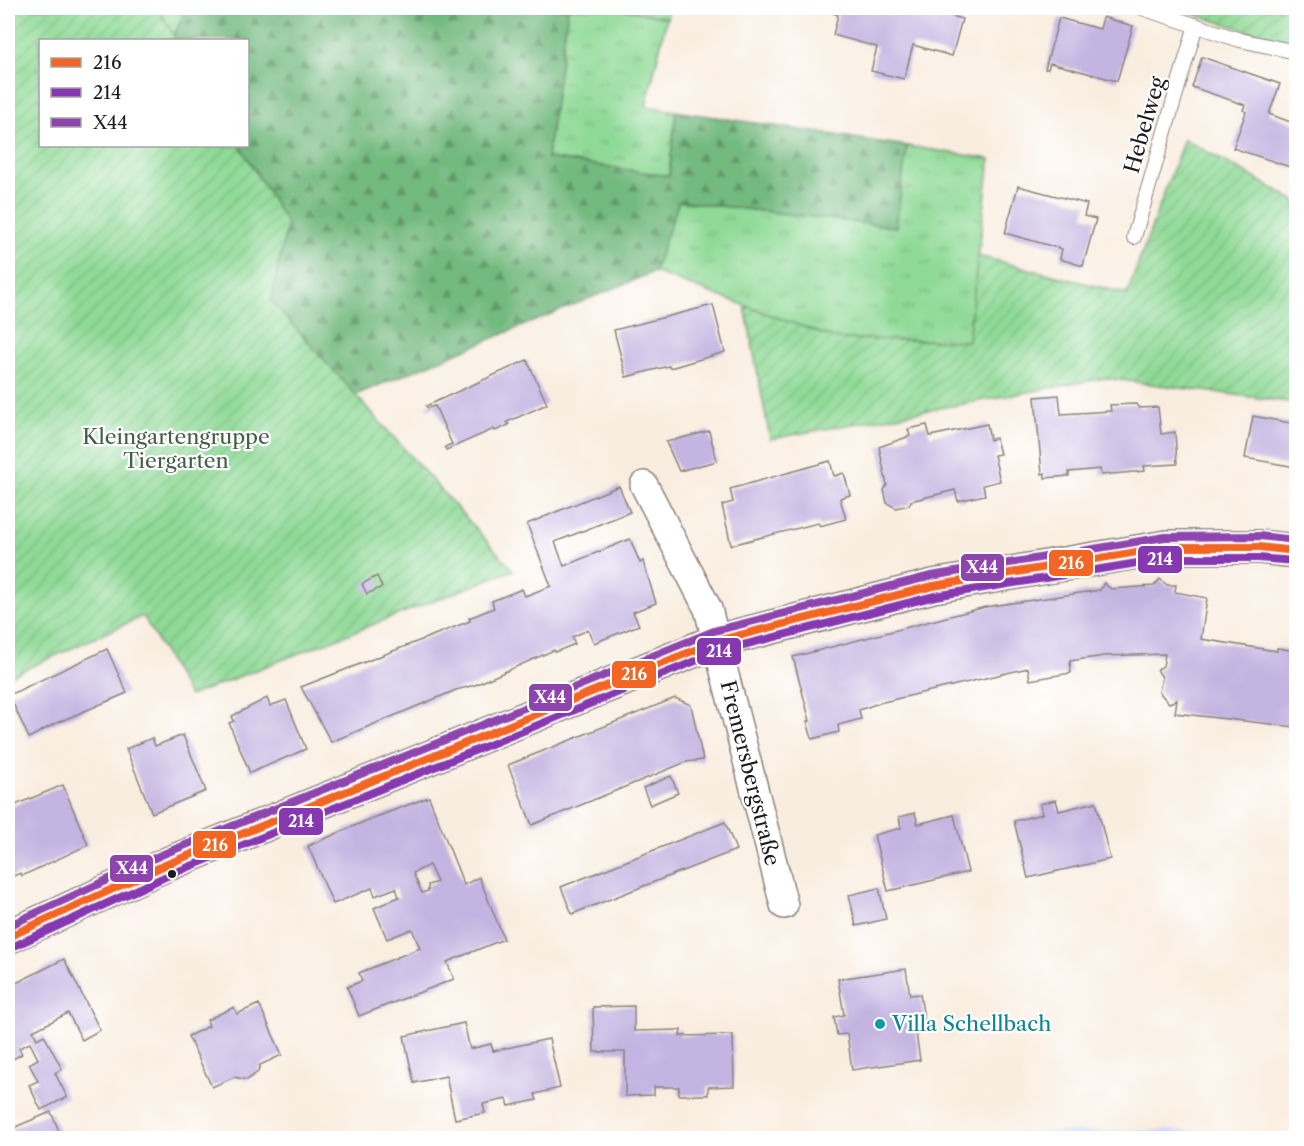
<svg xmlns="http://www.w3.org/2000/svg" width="1304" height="1146" font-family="'Libre Caslon Text',serif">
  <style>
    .built { fill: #ccdbf9 }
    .grass { fill: url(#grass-tufts); stroke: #567b59; stroke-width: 1.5 }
    .forest { fill: url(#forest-firs); stroke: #486b4e; stroke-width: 1.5 }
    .garden { fill: url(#garden-furrows); stroke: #567b59; stroke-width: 1.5 }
    .building { fill: #c3b4e1; fill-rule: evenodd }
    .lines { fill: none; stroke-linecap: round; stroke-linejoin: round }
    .service-casing { stroke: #8a847e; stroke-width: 16 }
    .minor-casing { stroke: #8a847e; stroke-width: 30 }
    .secondary-casing { stroke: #8a847e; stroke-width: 36 }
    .service { stroke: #fff; stroke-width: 14 }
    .minor { stroke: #fff; stroke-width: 27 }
    .secondary { stroke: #fff; stroke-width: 33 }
    .bus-1-casing { stroke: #fff; stroke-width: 12 }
    .bus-2-casing { stroke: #fff; stroke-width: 12 }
    .bus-3-casing { stroke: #fff; stroke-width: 12 }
    .bus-1 { stroke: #f26522; stroke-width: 8 }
    .bus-2 { stroke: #8638b0; stroke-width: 8 }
    .bus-3 { stroke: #8e44ad; stroke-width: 8 }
    .bus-dot { fill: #1c1c1c; stroke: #fff; stroke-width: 2 }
    .culture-dot { fill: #0f9aa8; stroke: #fff; stroke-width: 2 }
    .labels { text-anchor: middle; stroke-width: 4.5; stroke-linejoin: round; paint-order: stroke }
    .street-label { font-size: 21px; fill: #1c1c1c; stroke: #fff }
    .park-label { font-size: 21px; fill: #445e47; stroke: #fff }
    .culture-label { font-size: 21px; fill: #0d838f; stroke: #fff; text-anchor: start }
    .line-badge { stroke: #fff; stroke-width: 2 }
    .badge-label { font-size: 16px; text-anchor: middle; font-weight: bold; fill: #fff }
  </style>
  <defs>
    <pattern id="grass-tufts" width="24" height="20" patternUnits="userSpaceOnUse" patternTransform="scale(1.5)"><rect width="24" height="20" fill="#8fda96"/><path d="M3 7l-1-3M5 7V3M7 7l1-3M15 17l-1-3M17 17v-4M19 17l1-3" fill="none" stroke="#7bba81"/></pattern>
    <pattern id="forest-firs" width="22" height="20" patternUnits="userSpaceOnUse" patternTransform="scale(1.5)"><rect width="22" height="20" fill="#73ba7f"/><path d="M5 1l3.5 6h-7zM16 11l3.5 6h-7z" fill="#5e9667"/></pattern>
    <pattern id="garden-furrows" width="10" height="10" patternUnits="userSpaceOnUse" patternTransform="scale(1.5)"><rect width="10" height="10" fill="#8fda96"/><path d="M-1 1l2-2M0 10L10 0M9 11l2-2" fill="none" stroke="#7bba81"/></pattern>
  </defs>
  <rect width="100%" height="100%" fill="#fff"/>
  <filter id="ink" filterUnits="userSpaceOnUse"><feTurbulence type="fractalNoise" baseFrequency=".0167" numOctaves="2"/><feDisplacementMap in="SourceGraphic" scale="12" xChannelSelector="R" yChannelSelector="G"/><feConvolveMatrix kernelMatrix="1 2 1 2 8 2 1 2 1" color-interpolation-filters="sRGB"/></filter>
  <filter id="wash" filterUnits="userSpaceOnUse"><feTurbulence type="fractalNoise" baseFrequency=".008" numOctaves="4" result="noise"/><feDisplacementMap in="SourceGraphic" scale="24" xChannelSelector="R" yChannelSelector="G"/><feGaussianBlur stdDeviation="1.35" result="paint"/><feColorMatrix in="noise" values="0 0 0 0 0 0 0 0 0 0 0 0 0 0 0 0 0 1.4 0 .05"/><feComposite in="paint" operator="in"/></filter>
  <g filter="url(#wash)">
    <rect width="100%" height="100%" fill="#f9eddf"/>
    <polygon class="built" points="1169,1130 1296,1138 741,1138"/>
    <g class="grass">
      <polygon points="157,8 187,8 174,35"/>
      <polygon points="568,8 618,8 667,18 646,106 676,111 669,176 547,158"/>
      <polygon points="907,146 990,159 968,341 836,339 654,272 678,201 895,227"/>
    </g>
    <polygon class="forest" points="187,8 568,8 547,158 669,176 676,111 907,146 896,227 679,201 654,272 355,395 271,301 287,225 240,146 248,146 248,40 177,40 174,35"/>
    <g class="garden">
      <polygon points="8,8 157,8 177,40 40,40 40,146 240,146 287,224 271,301 513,570 189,696 143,616 8,677"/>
      <polygon points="618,8 669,8 667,18"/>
      <polygon points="1172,8 1296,8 1296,19 1289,43"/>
      <polygon points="1184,139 1296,201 1296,403 1105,378 770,439 745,306 837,339 968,341 978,256 1127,294"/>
    </g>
    <g id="blocks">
      <g class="building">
        <polygon points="831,8 913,8 912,10 922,12 924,8 962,19 952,56 913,45 904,79 871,71 877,47 833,35 838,15 830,12"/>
        <polygon points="1103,17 1133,26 1117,81 1050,63 1048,69 1045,69 1059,18 1100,29"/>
        <polygon points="1202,57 1280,84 1269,114 1296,124 1296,169 1233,148 1246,112 1243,110 1245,105 1192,87"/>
        <polygon points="1018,186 1087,204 1084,216 1096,219 1083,266 1060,259 1062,249 1005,233"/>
        <polygon points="713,305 725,352 670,368 669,366 626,377 614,330"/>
        <polygon points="527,360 547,404 507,422 509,425 495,431 494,429 446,450 445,447 452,444 435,406 428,408 426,406"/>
        <polygon points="1059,395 1061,414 1111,411 1110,405 1136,404 1140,408 1158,407 1161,434 1175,432 1177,464 1144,466 1145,471 1101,475 1100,469 1069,472 1069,476 1045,478 1045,473 1042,474 1035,397"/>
        <polygon points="1253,416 1296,424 1296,467 1245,458"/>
        <polygon points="987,424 990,440 996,438 1000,454 994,455 1000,481 983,485 985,495 958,501 955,490 911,501 909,505 896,508 887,503 884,490 887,485 879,447 910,436 908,429 927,425 930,436"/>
        <polygon points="709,431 717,461 679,471 666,442"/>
        <polygon points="830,461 834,476 844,473 850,495 840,498 846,519 820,526 818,523 731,545 722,505 733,502 730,489"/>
        <polygon points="619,486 630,512 555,542 564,566 630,539 640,563 643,561 656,603 633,612 639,625 594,643 588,630 572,637 575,644 555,652 554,650 475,685 456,690 331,742 301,687 470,621 469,618 494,608 492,601 522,589 525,596 551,586 527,524"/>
        <polygon points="377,576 382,587 367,594 362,584"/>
        <polygon points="1160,579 1167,585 1176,585 1175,592 1207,598 1201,639 1277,651 1277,648 1296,651 1296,727 1175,713 1177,700 1169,703 1159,692 1162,677 1157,670 1163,666 1165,654 1104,656 1070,661 1071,673 1030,680 1028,668 879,703 859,710 861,719 838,725 839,732 812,739 807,721 810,721 793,657 985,607 1100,590 1104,583 1111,589 1154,586"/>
        <polygon points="107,649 127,693 54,724 29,738 9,695"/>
        <polygon points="267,698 270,706 286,700 306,749 250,773 229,723 234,721 232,716"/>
        <polygon points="675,698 691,705 703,760 686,762 532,825 508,765"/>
        <polygon points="183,735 206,791 152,813 126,749 152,738 155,746"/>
        <polygon points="671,776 678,793 650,805 643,788"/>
        <polygon points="63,785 88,845 22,876 21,873 8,878 8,808"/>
        <path d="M429 797 464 885 479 877 504 939 447 962 454 979 359 1016 347 987 362 981 359 973 420 948 412 929 387 939 374 908 399 897 396 888 375 896 372 888 333 904 308 846 368 820ZM429 865 437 882 428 885V891L422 893 413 873Z"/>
        <polygon points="1056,800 1059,811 1096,802 1110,859 1028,878 1014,821 1042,814 1040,804"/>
        <polygon points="915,813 918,824 954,815 968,872 888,891 874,835 901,828 899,817"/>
        <polygon points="725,822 736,850 572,914 561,887"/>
        <polygon points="879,888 886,919 856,926 849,895"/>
        <polygon points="64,959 100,1030 82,1040 68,1013 33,1031 37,1039 44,1035 62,1069 55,1073 67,1097 41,1110 29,1085 38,1081 29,1064 38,1059 30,1043 19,1048 22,1054 8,1062 8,987"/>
        <polygon points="906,969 910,995 920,994 926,1031 916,1033 920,1060 852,1070 847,1034 837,1035 834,1017 844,1015 838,979"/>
        <polygon points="259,1004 282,1055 260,1065 258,1072 247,1080 234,1077 212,1087 188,1036 209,1026 207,1020 234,1007 237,1014"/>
        <polygon points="634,1006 634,1031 681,1030 680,1036 733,1035 734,1086 708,1087 708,1095 679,1095 679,1087 654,1087 654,1095 625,1096 625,1052 594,1052 593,1007"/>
        <polygon points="464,1023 470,1049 491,1044 493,1051 549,1039 560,1088 535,1094 537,1100 509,1106 507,1099 483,1104 485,1113 455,1119 446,1076 414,1083 404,1036"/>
        <polygon points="51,1112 62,1138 8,1138 8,1130"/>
      </g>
    </g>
  </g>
  <g filter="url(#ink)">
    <use href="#blocks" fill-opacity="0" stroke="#8a847e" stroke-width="1.5"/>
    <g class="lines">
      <g class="service-casing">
        <g id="service">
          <polyline points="1142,8 1240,40 1296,52"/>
          <polyline points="1134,237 1196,25"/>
        </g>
      </g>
      <g class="minor-casing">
        <polyline id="minor" points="644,485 708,609 784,905"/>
      </g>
      <g class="secondary-casing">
        <polyline id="secondary" points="8,937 165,865 717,641 933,586 1167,547 1259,547 1296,551"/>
      </g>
      <use href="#service" class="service"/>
      <use href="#minor" class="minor"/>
      <use href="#secondary" class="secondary"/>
      <g class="bus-1-casing">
        <polyline id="bus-1" points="8,937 165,865 717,641 933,586 1167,547 1259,547 1296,551"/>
      </g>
      <g class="bus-2-casing">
        <polyline id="bus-2" points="12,947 169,875 720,651 935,596 1168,558 1258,558 1295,561"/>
      </g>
      <g class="bus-3-casing">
        <polyline id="bus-3" points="8,926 161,855 714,631 931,576 1165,537 1259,536 1296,540"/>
      </g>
      <use href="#bus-1" class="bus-1"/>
      <use href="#bus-2" class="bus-2"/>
      <use href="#bus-3" class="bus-3"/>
    </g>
  </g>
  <circle class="bus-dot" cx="172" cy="874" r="5"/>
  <circle class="culture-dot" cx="880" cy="1024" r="6"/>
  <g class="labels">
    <g class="street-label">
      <text transform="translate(1145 125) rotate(-74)" y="7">Hebelweg</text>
      <text transform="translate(750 773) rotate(76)" y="7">Fremersbergstraße</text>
    </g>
    <g class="park-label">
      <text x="176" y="444">Kleingartengruppe<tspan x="176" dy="24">Tiergarten</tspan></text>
    </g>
    <g class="culture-label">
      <text x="892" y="1031">Villa Schellbach</text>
    </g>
  </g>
  <g class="line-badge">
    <rect x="1137" y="545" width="46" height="29" rx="6" fill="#8638b0"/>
    <rect x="1048" y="549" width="46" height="28" rx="6" fill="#f26522"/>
    <rect x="960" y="553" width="45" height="29" rx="6" fill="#8e44ad"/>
    <rect x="696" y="637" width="46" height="29" rx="6" fill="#8638b0"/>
    <rect x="611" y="660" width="46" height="29" rx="6" fill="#f26522"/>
    <rect x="528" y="683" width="45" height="29" rx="6" fill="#8e44ad"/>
    <rect x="278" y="807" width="46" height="29" rx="6" fill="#8638b0"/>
    <rect x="192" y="830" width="45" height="29" rx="6" fill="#f26522"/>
    <rect x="109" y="854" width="45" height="29" rx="6" fill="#8e44ad"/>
  </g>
  <g class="badge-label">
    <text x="1160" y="565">214</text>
    <text x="1071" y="569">216</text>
    <text x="982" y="573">X44</text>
    <text x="719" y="657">214</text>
    <text x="634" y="680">216</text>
    <text x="550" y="703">X44</text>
    <text x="301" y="827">214</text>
    <text x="215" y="851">216</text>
    <text x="132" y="874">X44</text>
  </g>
  <rect width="1304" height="1146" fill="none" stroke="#fff" stroke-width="30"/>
  <rect x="39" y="39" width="210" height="108" fill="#ffffff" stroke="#a4a4a4" stroke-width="1.5"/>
  <rect x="51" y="58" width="30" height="9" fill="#f26522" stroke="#a4a4a4" stroke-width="1.5"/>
  <text x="93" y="69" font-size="18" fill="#1c1c1c">216</text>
  <rect x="51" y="88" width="30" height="9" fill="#8638b0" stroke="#a4a4a4" stroke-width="1.5"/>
  <text x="93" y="99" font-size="18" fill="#1c1c1c">214</text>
  <rect x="51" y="118" width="30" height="9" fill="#8e44ad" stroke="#a4a4a4" stroke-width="1.5"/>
  <text x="93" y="129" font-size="18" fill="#1c1c1c">X44</text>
</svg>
